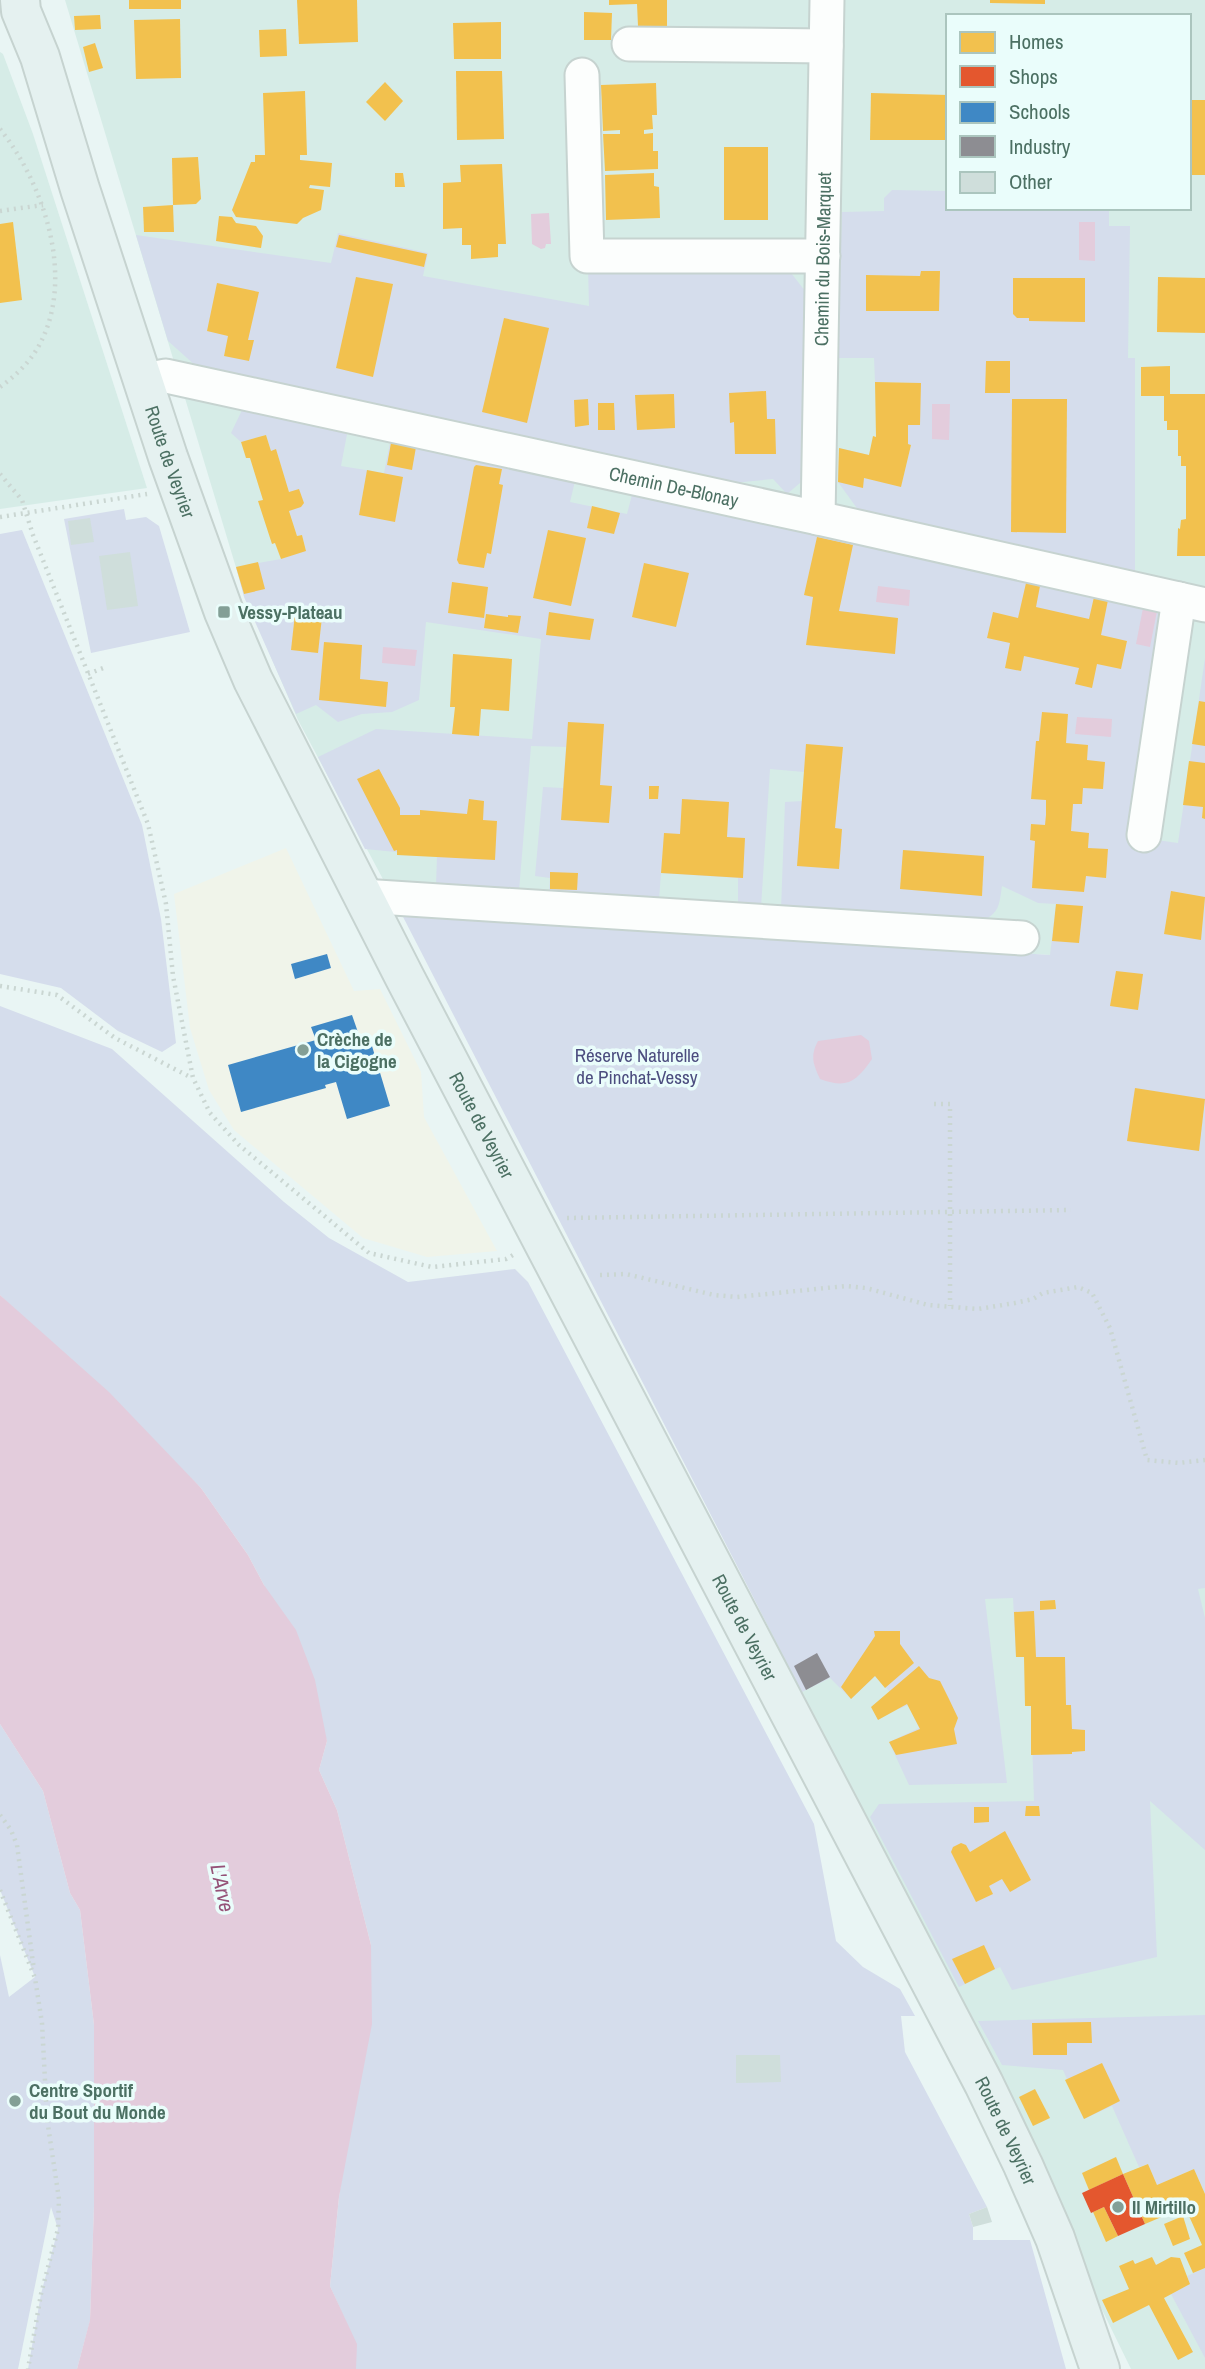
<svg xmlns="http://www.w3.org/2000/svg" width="1205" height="2369" font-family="'Archivo Narrow',sans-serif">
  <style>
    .residential { fill: #d6ece7; fill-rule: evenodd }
    .education { fill: #f0f4ea }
    .green { fill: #d5ddec }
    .water { fill: #e3ccdc }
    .homes { fill: #f2c14e }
    .shops { fill: #e4572e }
    .schools { fill: #3f88c5 }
    .industry { fill: #8d8d92 }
    .building { fill: #cfdedb }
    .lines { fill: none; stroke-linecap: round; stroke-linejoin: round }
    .minor-casing { stroke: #c6d3d0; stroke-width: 37 }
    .major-casing { stroke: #c6d3d0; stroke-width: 42 }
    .path { stroke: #cad6d2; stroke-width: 4.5; stroke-dasharray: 2 5; stroke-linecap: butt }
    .minor { stroke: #fcfefd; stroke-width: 33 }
    .major { stroke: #e5f1f0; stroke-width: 38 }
    .poi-dot { fill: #839f96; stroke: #eafdfb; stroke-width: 2.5 }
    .labels { text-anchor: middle; stroke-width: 7; stroke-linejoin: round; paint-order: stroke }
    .street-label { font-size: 19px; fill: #4c7063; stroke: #eafdfb }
    .poi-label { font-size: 19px; font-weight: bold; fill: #4c7063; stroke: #eafdfb; text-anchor: start }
    .park-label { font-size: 19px; fill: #4c4d7f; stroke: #eafdfb }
    .water-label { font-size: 21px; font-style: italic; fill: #955278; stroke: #eafdfb }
  </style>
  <rect width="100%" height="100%" fill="#e9f5f4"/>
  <g class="residential">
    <path d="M65 0H1205V2369H1131L759 1608 1139 1592 1050 955 400 911 298 720 244 594ZM948 16H1189V208H948Z"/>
    <polygon points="0,52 3,54 33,134 147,488 0,509"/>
  </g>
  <polygon class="education" points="286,848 354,991 380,989 421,1072 424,1117 497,1251 427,1257 363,1238 234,1130 209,1090 190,1028 174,894"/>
  <g class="green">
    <polygon points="892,190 948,191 948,208 1109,208 1109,226 1130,226 1128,358 1135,358 1135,573 859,511 838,482 839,448 869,455 864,478 901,486 911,445 908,444 908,425 920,425 920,383 875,382 874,358 837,358 842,212 884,211 884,198"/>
    <polygon points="338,233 428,253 423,276 589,306 588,267 788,269 809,296 806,478 787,494 773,479 733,483 196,366 168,341 136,235 331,263"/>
    <path d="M244 406 348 429 341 466 384 473 391 438 576 477 570 502 627 514 633 491 1166 607 1135 837 1178 843 1205 658V1588L1198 1589 1205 1618V1850L1150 1801 1157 1957 1012 1990 1000 1967 959 1987 870 1817 879 1804 1034 1801 1031 1706 1024 1657H1016L1013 1598 985 1599 1007 1783 909 1785 889 1742 919 1728 908 1705 899 1709 889 1691 875 1676 851 1699 830 1678 802 1692 400 911 1050 955 1056 904 1038 903 1002 886C999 905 1000 914 979 922L781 909 785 802 802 801 804 772 770 769 761 907 738 905V878L661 873 659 900 549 893 550 878 535 876 543 787 563 788 566 747 531 746 519 891 436 886 437 856 365 849 318 757 376 729 532 739 541 639 426 622 419 700 392 712 362 714 338 722 316 705 296 714 244 597 236 567 281 559 306 550 302 535 297 536 284 494 289 492 276 450 271 451 266 435 241 442 231 433Z"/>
    <polygon points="124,509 126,520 146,517 159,526 190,632 91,653 64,519"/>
    <polygon points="22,530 142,825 161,919 176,1043 162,1052 118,1031 61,988 0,974 0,534"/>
    <polygon points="0,1006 112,1049 284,1202 329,1238 408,1282 515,1269 528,1282 814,1824 836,1941 863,1967 900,1989 915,2016 901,2016 905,2052 987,2207 969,2214 973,2227 973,2240 1030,2240 1066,2369 356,2369 356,2344 330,2286 339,2197 371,1945 337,1810 319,1770 327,1741 264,1585 248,1555 201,1488 0,1295"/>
    <polygon points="0,1724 43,1791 70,1893 80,1910 94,2025 94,2206 90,2321 77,2369 28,2369 41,2294 58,2229 51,2207 18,2369 0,2369 0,1955 9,1997 35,1977 0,1890"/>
    <polygon points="1205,2015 1205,2194 1194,2169 1157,2185 1148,2164 1139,2167 1112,2106 1084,2119 1063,2070 1002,2065 978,2021"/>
    <polygon points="1205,2268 1205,2358 1171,2294 1190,2284 1187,2276"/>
  </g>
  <g class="water">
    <polygon points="549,213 551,244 546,244 545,248 541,249 532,244 531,214"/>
    <polygon points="1079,222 1095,222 1095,261 1079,260"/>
    <polygon points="932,404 950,404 949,440 932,439"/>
    <polygon points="878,586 910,590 909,606 876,602"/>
    <polygon points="1143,608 1157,611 1150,647 1136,644"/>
    <polygon points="383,647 417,650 415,666 382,663"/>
    <polygon points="1077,717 1112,719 1111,737 1075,734"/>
    <path d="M861 1035 869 1041 872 1059C856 1082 847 1089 820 1079 813 1064 810 1056 818 1041Z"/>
    <polygon points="0,1295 109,1392 201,1488 248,1555 264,1585 296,1630 315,1680 327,1741 319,1770 337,1810 371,1945 372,2024 339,2197 330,2286 357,2344 356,2369 77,2369 90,2320 94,2206 94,2025 80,1910 70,1893 43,1791 0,1724"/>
  </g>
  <g class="homes">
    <rect x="129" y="0" width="52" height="9"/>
    <polygon points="297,0 357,0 358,42 299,44"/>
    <polygon points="609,0 667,0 667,26 638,26 637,4 609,5"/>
    <polygon points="990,0 1045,0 1045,4 990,3"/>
    <polygon points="584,12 612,13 611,40 584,40"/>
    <polygon points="100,15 101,29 75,30 74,16"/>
    <polygon points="180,19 181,78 136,79 134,20"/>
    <polygon points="501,22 501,59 454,59 453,23"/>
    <polygon points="286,29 287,56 260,57 259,30"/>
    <polygon points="95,43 103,68 89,72 83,47"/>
    <polygon points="456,71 502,71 504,139 457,140"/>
    <polygon points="385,82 403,101 385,121 366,102"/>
    <polygon points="656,83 657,115 652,115 653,129 644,130 644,134 653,133 653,151 658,151 658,169 605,171 603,134 620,134 620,130 603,131 601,85"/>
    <polygon points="305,91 307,155 300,155 300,160 332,163 330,187 310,185 309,188 324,190 321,210 303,218 297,224 236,217 232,210 251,162 255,162 255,155 265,155 263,93"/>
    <polygon points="871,93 948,95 948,140 870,140"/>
    <rect x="1189" y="100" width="16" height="75"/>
    <rect x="724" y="147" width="44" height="73"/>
    <polygon points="198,157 201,199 196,204 173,205 172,158"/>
    <polygon points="502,164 506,244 498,244 498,257 471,259 471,245 462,245 462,228 443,229 443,183 461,182 460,165"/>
    <polygon points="395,173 403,173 405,187 395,187"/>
    <polygon points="654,173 654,186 659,187 660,218 606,220 605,175"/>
    <polygon points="173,205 174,232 144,232 143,207"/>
    <polygon points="219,216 232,217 236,223 256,226 263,236 261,248 216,241"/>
    <polygon points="13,222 22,300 0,303 0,224"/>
    <polygon points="339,235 427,254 424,267 336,247"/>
    <polygon points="921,271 940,271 939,311 866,311 866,275 920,276"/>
    <polygon points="356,277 393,284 373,377 336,368"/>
    <polygon points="1158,277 1205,278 1205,333 1157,332"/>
    <polygon points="1013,278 1085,278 1085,322 1029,321 1029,318 1017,318 1013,314"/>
    <polygon points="217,283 259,292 248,340 254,340 249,361 224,356 228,336 207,331"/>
    <polygon points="504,318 549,328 527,423 482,412"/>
    <polygon points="986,361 1010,361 1010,393 985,393"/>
    <polygon points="1170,366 1170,394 1205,394 1205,556 1177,556 1178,528 1180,529 1181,520 1186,519 1186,466 1181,466 1181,456 1178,456 1178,430 1167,430 1167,421 1164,421 1164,396 1141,396 1141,367"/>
    <polygon points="875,382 921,383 920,425 908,425 908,444 911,445 901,487 864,478 863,488 838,482 839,448 869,455 873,436 876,437"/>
    <polygon points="766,391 767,419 775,419 776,454 735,454 734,422 730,423 729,393"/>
    <polygon points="674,394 675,428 637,430 635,395"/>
    <polygon points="588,399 589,425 575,427 574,400"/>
    <polygon points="1012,399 1067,399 1066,533 1011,532"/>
    <polygon points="598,403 614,403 615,430 598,430"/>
    <polygon points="266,435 271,451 276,449 289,492 299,489 304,503 301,507 289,511 297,536 302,535 306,551 281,559 275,543 272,544 258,501 263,500 250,458 246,458 241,442"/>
    <polygon points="391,443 416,447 412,470 387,465"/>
    <polygon points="476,465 502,469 499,484 503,485 491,554 487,553 484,568 459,564 457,560 474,467"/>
    <polygon points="367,470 403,477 395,522 359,515"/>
    <polygon points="592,506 620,513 614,534 587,528"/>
    <polygon points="548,530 586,538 571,606 533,598"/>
    <polygon points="817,537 853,545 839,611 898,618 895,654 806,645 813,597 804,595"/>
    <polygon points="258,562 265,589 244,594 236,567"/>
    <polygon points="644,563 689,573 676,627 632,617"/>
    <polygon points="452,582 488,587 484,618 448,613"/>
    <polygon points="1026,583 1040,586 1036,607 1089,619 1094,597 1108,600 1101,635 1127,641 1121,669 1097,664 1092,688 1075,684 1079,668 1024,656 1021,671 1005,668 1010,643 987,638 993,612 1018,618"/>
    <polygon points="549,612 594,619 590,640 546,635"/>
    <polygon points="295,614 322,617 318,653 291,650"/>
    <polygon points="486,614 508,617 508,615 521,616 518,633 484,628"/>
    <polygon points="324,642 362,645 360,679 388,682 386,707 319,700"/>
    <polygon points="453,654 512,659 509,711 481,709 479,736 452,734 455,707 450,707"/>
    <polygon points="1199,701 1205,702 1205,746 1192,744"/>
    <polygon points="1042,712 1068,714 1066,743 1088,745 1087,760 1105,762 1103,789 1083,788 1082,804 1073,804 1071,831 1089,833 1088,848 1108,849 1106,878 1086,876 1084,892 1032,888 1035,841 1030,840 1031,824 1045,825 1046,815 1046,800 1031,799 1036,741 1039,741"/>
    <polygon points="568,722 604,724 600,785 612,786 609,823 561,820"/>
    <polygon points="806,744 843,747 835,828 842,829 839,869 797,866"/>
    <polygon points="1189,761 1205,763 1205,819 1202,818 1203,807 1183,805"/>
    <polygon points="379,769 400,808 400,815 420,815 420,810 467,814 469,799 484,801 483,820 497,821 495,860 397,855 397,850 394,851 357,779"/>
    <polygon points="649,786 659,786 658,799 649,799"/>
    <polygon points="682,799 729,802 727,837 745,838 743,878 661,873 664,833 680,834"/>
    <polygon points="903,850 984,856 982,896 900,889"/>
    <polygon points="550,872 578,873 577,890 550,889"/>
    <polygon points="1171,891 1205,897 1201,940 1164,934"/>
    <polygon points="1056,904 1083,906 1079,943 1052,941"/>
    <polygon points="1116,971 1143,974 1138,1010 1110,1006"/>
    <polygon points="1135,1088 1205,1099 1199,1151 1127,1141"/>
    <polygon points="1055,1600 1056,1609 1040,1610 1040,1601"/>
    <polygon points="1034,1611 1036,1657 1065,1657 1066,1705 1071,1705 1072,1729 1085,1730 1085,1751 1072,1752 1072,1754 1031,1755 1031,1706 1025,1706 1024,1657 1016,1657 1014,1612"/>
    <polygon points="874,1631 900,1631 900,1644 914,1663 885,1688 875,1676 851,1699 841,1687 875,1636"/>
    <polygon points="919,1666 929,1678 940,1681 949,1699 958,1718 954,1729 957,1744 896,1755 889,1742 920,1729 907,1704 878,1720 871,1707"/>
    <polygon points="1026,1806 1039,1806 1040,1816 1025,1816"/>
    <polygon points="974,1807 989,1807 989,1822 974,1823"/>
    <polygon points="1005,1831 1031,1880 1010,1892 1002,1879 989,1886 993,1894 976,1902 951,1852 953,1847 961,1843 966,1845 970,1852"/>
    <polygon points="984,1945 995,1969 965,1984 952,1959"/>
    <polygon points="1091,2022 1092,2043 1067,2043 1067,2055 1033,2055 1032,2023"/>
    <polygon points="1102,2063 1120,2101 1084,2119 1065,2080"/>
    <polygon points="1035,2089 1050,2118 1033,2126 1019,2097"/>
    <polygon points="1116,2157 1123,2174 1089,2190 1082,2173"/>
    <polygon points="1148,2164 1157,2185 1194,2169 1205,2194 1205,2268 1193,2273 1184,2253 1202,2245 1185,2207 1145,2224 1123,2174"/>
    <polygon points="1104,2207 1118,2236 1106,2242 1093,2212"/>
    <polygon points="1183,2216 1190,2239 1173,2246 1164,2224"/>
    <polygon points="1152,2257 1156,2265 1171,2257 1180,2258 1190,2284 1164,2298 1193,2352 1178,2360 1149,2305 1113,2323 1102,2300 1129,2289 1119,2266 1133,2260 1135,2264"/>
  </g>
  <polygon class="shops" points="1123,2174 1145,2224 1118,2236 1104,2207 1091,2213 1082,2193"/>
  <g class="schools">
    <polygon points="327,954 331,968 295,979 291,964"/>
    <polygon points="352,1015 360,1038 369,1036 390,1106 347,1119 336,1082 325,1085 326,1088 241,1112 228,1065 316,1040 311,1027"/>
  </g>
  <polygon class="industry" points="817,1653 830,1677 806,1690 794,1666"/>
  <g class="building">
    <polygon points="90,518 94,542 71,545 68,521"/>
    <polygon points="130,552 138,606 107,610 99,556"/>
    <polygon points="736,2055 780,2055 781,2082 736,2083"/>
    <polygon points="987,2207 992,2222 973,2227 969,2214"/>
  </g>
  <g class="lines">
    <g class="minor-casing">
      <g id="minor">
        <polyline points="629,44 826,46"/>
        <polyline points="582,75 587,256 823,256"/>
        <path id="s1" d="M144 380 166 376 818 518 1205 605"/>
        <path id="s2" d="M818 518 827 0"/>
        <polyline points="1144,835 1179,599"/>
        <polyline points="362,896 1022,938"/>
      </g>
    </g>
    <g class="major-casing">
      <g id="major">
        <path id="s3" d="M20 0 21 11 40 57 80 189 168 457 224 612 253 680 405 978 984 2084 1023 2165 1055 2238 1100 2369"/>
      </g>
    </g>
    <g class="path">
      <path d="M0 129C45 185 77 282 37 349 28 364 14 377 0 387"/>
      <polyline points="0,211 43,205"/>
      <polyline points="0,474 22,500 33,535 148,824 166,904 173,976 193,1078 210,1113 239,1145 369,1253 432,1267 506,1259 513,1255"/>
      <polyline points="0,517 147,494"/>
      <polyline points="88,674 106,667"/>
      <polyline points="0,986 57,995 115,1038 192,1078"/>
      <polyline points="934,1104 950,1104 950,1306"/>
      <polyline points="567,1218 1071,1210"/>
      <polyline points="600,1275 626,1274 714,1295 737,1297 846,1286 866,1288 928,1305 978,1309 1015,1303 1033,1299 1043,1293 1078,1287 1092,1293 1110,1328 1147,1460 1179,1463 1205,1460"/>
      <polyline points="0,1815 11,1830 17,1845 34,1970"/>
      <polyline points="0,1890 35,1978 42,2023 47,2119 59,2199 58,2229 41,2294 28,2369"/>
    </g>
    <use href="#minor" class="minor"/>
    <use href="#major" class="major"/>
  </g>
  <g class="poi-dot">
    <rect x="217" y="605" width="14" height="14" rx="3.5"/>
    <circle cx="303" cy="1050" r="7"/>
    <circle cx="15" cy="2101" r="7"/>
    <circle cx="1118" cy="2207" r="7"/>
  </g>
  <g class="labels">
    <g class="street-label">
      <text dy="7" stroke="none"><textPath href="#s2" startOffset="259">Chemin du Bois-Marquet</textPath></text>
      <text dy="7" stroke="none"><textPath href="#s3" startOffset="486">Route de Veyrier</textPath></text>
      <text dy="7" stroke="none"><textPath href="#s1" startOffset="542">Chemin De-Blonay</textPath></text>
      <text dy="7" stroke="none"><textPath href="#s3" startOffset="1220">Route de Veyrier</textPath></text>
      <text dy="7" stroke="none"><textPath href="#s3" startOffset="1787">Route de Veyrier</textPath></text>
      <text dy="7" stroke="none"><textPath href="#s3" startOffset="2354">Route de Veyrier</textPath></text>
    </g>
    <g class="poi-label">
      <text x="238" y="619">Vessy-Plateau</text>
      <text x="317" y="1046">Crèche de<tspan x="317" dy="22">la Cigogne</tspan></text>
      <text x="29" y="2097">Centre Sportif<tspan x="29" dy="22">du Bout du Monde</tspan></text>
      <text x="1132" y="2214">Il Mirtillo</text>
    </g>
    <g class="park-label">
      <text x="637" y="1062">Réserve Naturelle<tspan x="637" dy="22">de Pinchat-Vessy</tspan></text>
    </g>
    <g class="water-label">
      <text transform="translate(222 1888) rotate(78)" y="7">L'Arve</text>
    </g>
  </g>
  <rect x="946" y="14" width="245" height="196" fill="#eafdfb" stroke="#abc5be" stroke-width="2"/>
  <rect x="960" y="32" width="35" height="21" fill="#f2c14e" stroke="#abc5be" stroke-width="2"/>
  <text x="1009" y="49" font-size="21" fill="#4c7063">Homes</text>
  <rect x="960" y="66" width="35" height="21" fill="#e4572e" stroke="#abc5be" stroke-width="2"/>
  <text x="1009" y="84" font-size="21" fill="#4c7063">Shops</text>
  <rect x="960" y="102" width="35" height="21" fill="#3f88c5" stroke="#abc5be" stroke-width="2"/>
  <text x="1009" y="119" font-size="21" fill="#4c7063">Schools</text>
  <rect x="960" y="136" width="35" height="21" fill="#8d8d92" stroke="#abc5be" stroke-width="2"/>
  <text x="1009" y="154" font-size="21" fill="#4c7063">Industry</text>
  <rect x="960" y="172" width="35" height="21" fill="#cfdedb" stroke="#abc5be" stroke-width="2"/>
  <text x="1009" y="189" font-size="21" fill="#4c7063">Other</text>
</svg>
